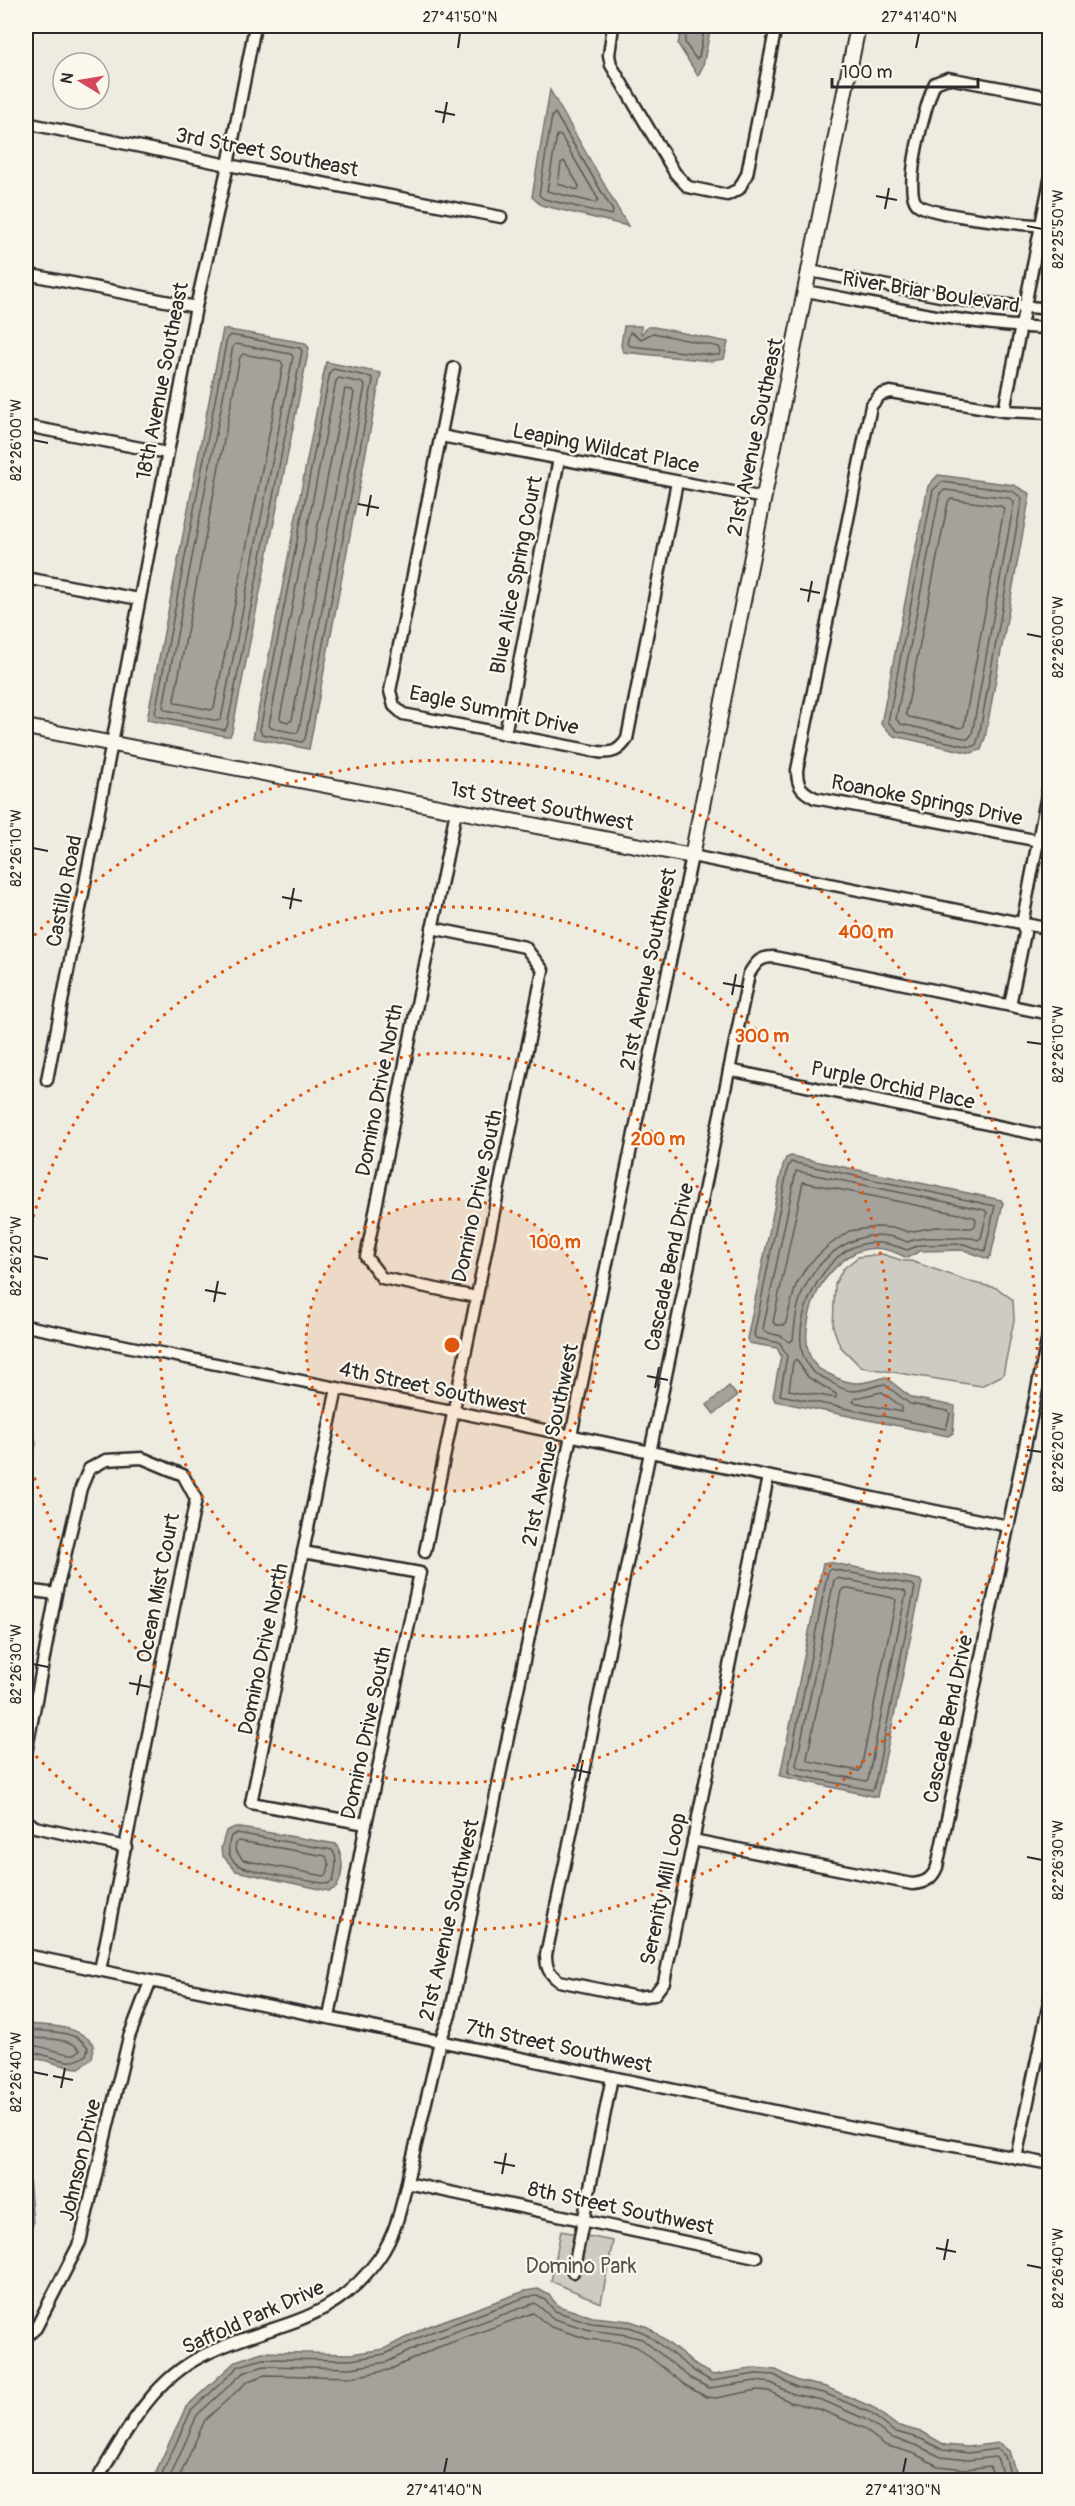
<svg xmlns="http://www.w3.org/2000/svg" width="1075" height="2506" font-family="Pangolin,sans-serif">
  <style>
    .green { fill: #cecbc2; stroke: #7c7b76; stroke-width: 1.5 }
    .water { fill: #a4a29a; stroke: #74726e; stroke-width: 1.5 }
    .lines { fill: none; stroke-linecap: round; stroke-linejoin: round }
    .shore { stroke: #5b5b57; stroke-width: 1.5 }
    .minor-casing { stroke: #2b2b2b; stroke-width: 15 }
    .tertiary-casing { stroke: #2b2b2b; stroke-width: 18 }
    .minor { stroke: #fbf7ec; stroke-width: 10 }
    .tertiary { stroke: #fbf7ec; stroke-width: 14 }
    .ticks { fill: none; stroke: #2b2b2b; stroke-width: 2 }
    .ring { fill: none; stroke: #df570e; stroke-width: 3; stroke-dasharray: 3 6 }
    .labels { text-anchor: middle; stroke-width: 4.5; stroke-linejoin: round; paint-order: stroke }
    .street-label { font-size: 21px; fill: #2b2b2b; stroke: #fbf7ec }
    .park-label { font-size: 21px; fill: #545351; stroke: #fbf7ec }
    .centre { fill: #df570e; stroke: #fbf7ec; stroke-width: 3 }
    .ring-label { font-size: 18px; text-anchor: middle; font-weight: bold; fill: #df570e; stroke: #fbf7ec; stroke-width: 4.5; stroke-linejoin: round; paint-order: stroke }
    .neatline { fill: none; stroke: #2b2b2b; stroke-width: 2 }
    .ticks-label { font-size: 15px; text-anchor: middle; fill: #2b2b2b }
  </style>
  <rect width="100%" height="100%" fill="#eeebe0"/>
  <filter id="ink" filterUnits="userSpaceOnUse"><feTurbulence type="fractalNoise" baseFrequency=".0167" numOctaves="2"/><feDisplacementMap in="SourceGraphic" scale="12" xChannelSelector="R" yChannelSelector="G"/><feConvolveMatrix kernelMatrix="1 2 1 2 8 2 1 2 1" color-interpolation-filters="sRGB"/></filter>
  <g filter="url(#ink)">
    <g class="green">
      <polygon points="882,1254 904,1261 911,1261 974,1283 997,1288 1013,1300 1014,1320 1003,1375 981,1386 861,1367 840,1346 833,1327 835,1284 843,1269 858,1257"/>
      <polygon points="561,2231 613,2241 601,2303 551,2281"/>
    </g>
    <g class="water">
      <polygon points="682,26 711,26 703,66 698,76 678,44"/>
      <polygon points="550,90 628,226 541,205 532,197"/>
      <polygon points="624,326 641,326 641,334 648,327 654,327 728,342 724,359 711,361 623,352 621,345"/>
      <polygon points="223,329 305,343 309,348 232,731 230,736 225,736 147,720"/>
      <polygon points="326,362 381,373 309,749 253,738"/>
      <polygon points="938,475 1014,485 1030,494 985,738 981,750 971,753 894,736 881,724 928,486"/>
      <path d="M791 1156 1001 1200 1003 1203 991 1255 988 1259 964 1250 920 1251 907 1258C893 1250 875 1245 859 1251 843 1257 823 1278 817 1293 808 1313 799 1349 817 1367 820 1370 825 1372 829 1374 850 1386 862 1385 885 1377L912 1398 955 1406 953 1433 948 1436 775 1401 773 1396 781 1356 777 1348 749 1343 747 1339 783 1165 786 1158Z"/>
      <polygon points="729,1386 737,1396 714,1414 707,1405"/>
      <polygon points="26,1430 34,1433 36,1443 26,1495"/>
      <polygon points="828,1562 920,1580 922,1583 877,1797 780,1776 823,1563"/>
      <path d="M235 1827 336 1844C344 1857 344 1875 336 1888L329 1891 236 1871 222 1855 221 1848 226 1831Z"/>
      <path d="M26 2024C50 2026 78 2024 94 2045L92 2058 80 2068C61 2068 45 2057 26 2058Z"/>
      <polygon points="26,2143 33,2224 26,2247"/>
      <polygon points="538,2289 549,2295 558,2306 593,2317 630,2321 648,2327 698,2367 713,2375 756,2368 776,2370 798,2381 826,2387 872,2407 896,2425 924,2433 945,2445 967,2447 999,2443 1009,2451 1018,2480 154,2480 158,2467 186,2407 236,2361 262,2352 351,2354 384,2349 426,2327 525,2291"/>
    </g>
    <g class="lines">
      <g class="shore">
        <polyline points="687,26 685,43 696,59 699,57 705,26"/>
        <polygon points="555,113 613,211 612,215 544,199 539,195 552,116"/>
        <polygon points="557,135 561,136 598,199 596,203 547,191"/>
        <polygon points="564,161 579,186 578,190 558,184 561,163"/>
        <polygon points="630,332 641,339 653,333 719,347 721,352 719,355 712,355 630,346 627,343"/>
        <polygon points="230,335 300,348 302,351 227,727 224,730 157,716 155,713 227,338"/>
        <polygon points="236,344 291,354 293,357 221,719 218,721 166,710 163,707 233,346"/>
        <polygon points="243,354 281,361 283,365 214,708 211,710 176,703 174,700 240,357"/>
        <polygon points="333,369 371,377 373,380 305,739 302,742 262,734 260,730 330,372"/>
        <polygon points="339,378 363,383 365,386 299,730 296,733 271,728 269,725 336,381"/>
        <polygon points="345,389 352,390 354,393 292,720 288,722 281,720 280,717"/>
        <polygon points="942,482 1012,491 1022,498 979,736 976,745 971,747 897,731 888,722 933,490"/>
        <polygon points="945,490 1009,498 1014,502 972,734 968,739 901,724 896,719 940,493"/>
        <polygon points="951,499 1001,506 1004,509 964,726 961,728 909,717 906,714 948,502"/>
        <path d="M791 1162 995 1206 985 1251 964 1244 920 1245 907 1250C892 1244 876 1240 859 1245 819 1255 781 1338 812 1371 816 1375 823 1377 828 1380 835 1385 844 1391 853 1391 863 1391 874 1386 884 1384L910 1404 948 1411 950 1414 946 1429 780 1395 787 1356 780 1343 756 1338 754 1335 788 1167Z"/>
        <path d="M796 1171 985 1210 987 1213 981 1238 978 1240C967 1236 961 1238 950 1238 934 1238 923 1236 907 1242 867 1223 826 1248 806 1285 797 1300 795 1322 793 1340L789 1342 781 1336 765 1332 763 1329Z"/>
        <polygon points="803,1182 974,1217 976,1220 975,1226 972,1228 936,1227 908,1232 897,1228 876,1227 849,1231 828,1246 807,1266 796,1285 785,1325 776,1325 773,1322"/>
        <polygon points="796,1359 808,1377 836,1394 836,1398 789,1390 793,1362"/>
        <polygon points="882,1392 902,1407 902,1412 853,1402 855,1398"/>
        <polygon points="831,1569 913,1585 915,1587 874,1788 872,1790 790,1774 788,1771 828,1571"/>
        <polygon points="837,1578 904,1591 906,1593 868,1779 866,1781 799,1768 796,1765 834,1580"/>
        <polygon points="844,1588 893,1598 896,1600 861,1768 859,1771 809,1761 807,1758 841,1591"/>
        <path d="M237 1833 332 1850C339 1859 335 1870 333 1881L327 1884C311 1881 249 1872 238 1865 227 1858 227 1847 231 1836Z"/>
        <polygon points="239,1841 326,1856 329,1865 327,1874 324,1876 243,1860 235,1850 236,1843"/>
        <path d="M26 2030C45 2032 77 2029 88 2048L86 2055C68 2071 48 2051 26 2052"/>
        <path d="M26 2038C40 2039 71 2037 80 2050L75 2054C59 2055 43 2044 26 2045"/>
        <polyline points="161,2480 164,2469 191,2411 239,2366 263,2359 351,2360 385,2354 429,2333 526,2297 537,2296 545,2300 555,2311 591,2323 629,2327 645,2333 694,2371 711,2381 756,2374 774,2375 796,2387 824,2393 869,2412 893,2431 921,2439 943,2450 968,2453 997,2449 1005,2456 1012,2480"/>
        <polyline points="169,2480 197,2415 243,2373 264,2366 351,2368 387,2362 432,2340 535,2303 554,2319 590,2330 627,2335 642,2339 690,2378 709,2388 756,2381 771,2383 793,2394 822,2400 865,2419 890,2437 918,2446 941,2457 968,2460 995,2457 998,2460 1004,2480"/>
        <polyline points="178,2480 205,2420 248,2381 265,2375 352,2377 389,2370 436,2348 533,2313 551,2327 588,2339 625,2343 637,2347 685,2385 706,2397 716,2398 757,2390 769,2391 790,2402 819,2409 861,2427 885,2445 915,2454 938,2466 966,2469 990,2466 995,2480"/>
      </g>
      <g class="minor-casing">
        <g id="minor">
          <polyline points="613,26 609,55 611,65 675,173 688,187 727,195 739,189 747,174 776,26"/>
          <path d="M1050 97 948 78 935 83C926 102 902 190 917 204 930 216 1029 225 1050 226"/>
          <polyline points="26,123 228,165 501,217"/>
          <polyline points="810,271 966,301 1050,309"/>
          <polyline points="26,274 196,307"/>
          <path d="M806 291C887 306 967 326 1050 328"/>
          <path d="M454 368 390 691 394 706 403 714 598 752C612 754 619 751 627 739L677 482"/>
          <polyline points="1004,411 1050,180"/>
          <path d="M1050 413 1004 411 890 392 880 395 871 406 797 770C797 786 801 791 815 798L1050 843"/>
          <polyline points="26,426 167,453"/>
          <polyline points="441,436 764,498"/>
          <polyline points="26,578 139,599"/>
          <polyline points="505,734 559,459"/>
          <polyline points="456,811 366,1257 382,1278 476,1297"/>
          <polyline points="1010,1005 1025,933 1022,924 1050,779"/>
          <polyline points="729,1070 1050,1137"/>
          <polyline points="47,1080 196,307 228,165 255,26"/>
          <polyline points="26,1326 452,1411 1008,1526"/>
          <polyline points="337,1388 251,1803 366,1824"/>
          <path d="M768 1477 664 1982 654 1995 637 1997 559 1981C549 1973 546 1968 546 1955L749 974C756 962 760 957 774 957L1050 1014"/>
          <polyline points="303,1552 420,1573 366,1824 329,2017"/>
          <polyline points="425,1552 543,970 525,947 432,928"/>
          <polyline points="26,1590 56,1594"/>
          <polyline points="26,1753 56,1594 81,1488 89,1469 106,1460 142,1458 183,1475 196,1499 100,1970"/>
          <polyline points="26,1820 35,1827 126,1847"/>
          <path d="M693 1840 912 1884C925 1883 932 1879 937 1867L1050 1327"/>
          <polyline points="26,1955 847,2126 1050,2164"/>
          <polyline points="1016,2158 1050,1998"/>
          <polyline points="407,2183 756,2257"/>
          <polyline points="573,2272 612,2077"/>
          <polyline points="26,2337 36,2328 80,2242 129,2037 150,1982"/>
          <path d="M97 2480C125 2433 152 2380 204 2355 273 2321 329 2328 379 2258 399 2230 404 2193 412 2160 422 2120 431 2080 440 2041L450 2015 692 856 1050 929"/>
        </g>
      </g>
      <g class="tertiary-casing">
        <polyline id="tertiary" points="26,727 692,856 858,26"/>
      </g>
      <use href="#minor" class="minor"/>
      <use href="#tertiary" class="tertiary"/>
    </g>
  </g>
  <path class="ticks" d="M458 48 460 33M916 48 919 33M435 111 455 115M443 123 447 102M876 196 897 200M885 209 889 188M1027 226 1042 229M33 440 48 443M358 504 379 508M367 516 371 495M800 589 820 593M808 602 812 581M1027 634 1042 637M33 848 48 851M282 897 302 901M290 909 294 888M723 983 744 987M732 995 736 974M1027 1042 1042 1044M33 1256 48 1259M205 1290 226 1294M214 1302 218 1281M647 1376 668 1380M655 1388 659 1367M1027 1450 1042 1452M33 1664 48 1667M129 1683 150 1687M137 1695 141 1675M571 1769 591 1773M579 1781 583 1760M1027 1857 1042 1860M33 2072 48 2075M53 2076 73 2080M61 2088 65 2068M494 2162 515 2166M502 2174 506 2153M936 2248 956 2252M944 2260 948 2239M1027 2265 1042 2268M444 2473 447 2458M903 2473 906 2458"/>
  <circle cx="452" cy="1345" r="146" fill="#df570e" fill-opacity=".12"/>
  <g class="ring">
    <circle cx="452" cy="1345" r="146"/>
    <circle cx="452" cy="1345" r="292"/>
    <path d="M26 1243A438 438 0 1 1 26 1447"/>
    <path d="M28 942A585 585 0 1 1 28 1748"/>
  </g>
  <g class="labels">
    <g class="street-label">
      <text transform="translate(267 152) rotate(11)" y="7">3rd Street Southeast</text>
      <text transform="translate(931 292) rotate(9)" y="7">River Briar Boulevard</text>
      <text transform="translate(162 381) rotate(-79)" y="7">18th Avenue Southeast</text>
      <text transform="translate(755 437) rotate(-78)" y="7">21st Avenue Southeast</text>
      <text transform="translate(606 448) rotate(11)" y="7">Leaping Wildcat Place</text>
      <text transform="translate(516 575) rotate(-79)" y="7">Blue Alice Spring Court</text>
      <text transform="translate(494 710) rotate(12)" y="7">Eagle Summit Drive</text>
      <text transform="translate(927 800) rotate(11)" y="7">Roanoke Springs Drive</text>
      <text transform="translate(542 806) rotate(11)" y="7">1st Street Southwest</text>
      <text transform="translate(64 891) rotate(-79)" y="7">Castillo Road</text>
      <text transform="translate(648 969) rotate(-78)" y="7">21st Avenue Southwest</text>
      <text transform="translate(893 1085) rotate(12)" y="7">Purple Orchid Place</text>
      <text transform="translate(379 1090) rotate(-79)" y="7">Domino Drive North</text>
      <text transform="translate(477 1196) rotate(-78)" y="7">Domino Drive South</text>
      <text transform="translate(669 1267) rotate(-78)" y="7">Cascade Bend Drive</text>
      <text transform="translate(433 1388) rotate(12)" y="7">4th Street Southwest</text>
      <text transform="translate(550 1445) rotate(-78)" y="7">21st Avenue Southwest</text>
      <text transform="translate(158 1588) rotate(-79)" y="7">Ocean Mist Court</text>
      <text transform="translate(263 1649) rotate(-78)" y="7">Domino Drive North</text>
      <text transform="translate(948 1719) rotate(-78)" y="7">Cascade Bend Drive</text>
      <text transform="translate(366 1733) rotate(-78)" y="7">Domino Drive South</text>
      <text transform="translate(663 1889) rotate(-78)" y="7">Serenity Mill Loop</text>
      <text transform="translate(449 1920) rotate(-77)" y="7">21st Avenue Southwest</text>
      <text transform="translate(559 2046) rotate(12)" y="7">7th Street Southwest</text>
      <text transform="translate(80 2160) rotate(-77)" y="7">Johnson Drive</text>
      <text transform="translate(621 2208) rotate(12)" y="7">8th Street Southwest</text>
      <text transform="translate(253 2317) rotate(-24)" y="7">Saffold Park Drive</text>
    </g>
    <g class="park-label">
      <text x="581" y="2273">Domino Park</text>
    </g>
  </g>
  <circle cx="452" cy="1345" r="9" class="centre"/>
  <g class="ring-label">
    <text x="866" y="938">400 m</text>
    <text x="762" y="1042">300 m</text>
    <text x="658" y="1145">200 m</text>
    <text x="555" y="1248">100 m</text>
  </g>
  <rect width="1075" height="2506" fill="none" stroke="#fbf7ec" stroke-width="66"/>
  <g transform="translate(81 81) rotate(281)"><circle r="28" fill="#fbf7ec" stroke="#a8a59f" stroke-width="1.5"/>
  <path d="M0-4.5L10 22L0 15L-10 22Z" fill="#d1495b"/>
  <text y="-9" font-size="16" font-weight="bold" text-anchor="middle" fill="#2b2b2b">N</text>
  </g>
  <path d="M832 78v9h146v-9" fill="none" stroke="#2b2b2b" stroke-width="3"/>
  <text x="841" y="78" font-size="18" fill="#2b2b2b" stroke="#fbf7ec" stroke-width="4.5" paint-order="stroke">100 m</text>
  <rect x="33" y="33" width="1009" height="2440" class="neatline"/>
  <g class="ticks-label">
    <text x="460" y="22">27°41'50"N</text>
    <text x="919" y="22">27°41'40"N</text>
    <text transform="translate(1058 229) rotate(-90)" y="5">82°25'50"W</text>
    <text transform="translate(16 440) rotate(-90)" y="5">82°26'00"W</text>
    <text transform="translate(1058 637) rotate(-90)" y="5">82°26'00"W</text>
    <text transform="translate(16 848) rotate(-90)" y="5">82°26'10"W</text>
    <text transform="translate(1058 1044) rotate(-90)" y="5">82°26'10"W</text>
    <text transform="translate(16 1256) rotate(-90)" y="5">82°26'20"W</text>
    <text transform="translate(1058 1452) rotate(-90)" y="5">82°26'20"W</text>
    <text transform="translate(16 1664) rotate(-90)" y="5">82°26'30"W</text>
    <text transform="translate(1058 1860) rotate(-90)" y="5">82°26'30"W</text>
    <text transform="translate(16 2072) rotate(-90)" y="5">82°26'40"W</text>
    <text transform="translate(1058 2268) rotate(-90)" y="5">82°26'40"W</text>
    <text x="444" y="2495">27°41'40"N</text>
    <text x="903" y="2495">27°41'30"N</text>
  </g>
</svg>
